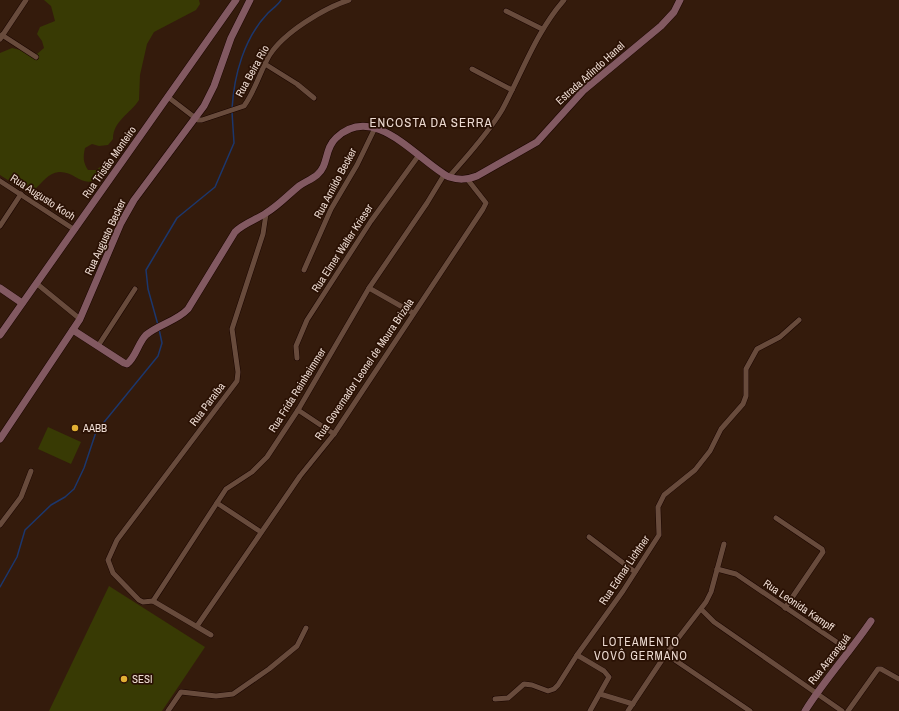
<svg xmlns="http://www.w3.org/2000/svg" width="899" height="711" font-family="'Archivo Narrow',sans-serif">
  <style>
    .green { fill: #383a04 }
    .lines { fill: none; stroke-linecap: round; stroke-linejoin: round }
    .stream { stroke: #1c376d; stroke-width: 1.5 }
    .street-casing { stroke: #1a0500; stroke-width: 6 }
    .secondary-casing { stroke: #1a0500; stroke-width: 8 }
    .street { stroke: #684b3c; stroke-width: 5 }
    .secondary { stroke: #825961; stroke-width: 7 }
    .poi-dot { fill: #e1af34; stroke: #2a1104; stroke-width: 1.5 }
    .labels { text-anchor: middle; stroke-width: 3.5; stroke-linejoin: round; paint-order: stroke }
    .street-label { font-size: 11px; fill: #eddbd2; stroke: #2a1104 }
    .poi-label { font-size: 11px; fill: #eddbd2; stroke: #2a1104; text-anchor: start }
    .neighbourhood-label { font-size: 12px; letter-spacing: 1px; fill: #eddbd2; stroke: #2a1104 }
    .quarter-label { font-size: 13px; letter-spacing: 1px; fill: #eddbd2; stroke: #2a1104 }
  </style>
  <rect width="100%" height="100%" fill="#341b0c"/>
  <g class="green">
    <path d="M44 0H199L200 4 196 10 154 32 147 44 140 75 139 100C130 114 113 121 113 139L108 145 99 146 92 144 85 148C83 157 83 162 88 170H96L103 165 109 168C85 197 79 171 59 172 48 173 42 183 34 190L25 189 19 187 0 175V53L12 48 37 54 44 48 42 41 37 34 40 27 55 21 51 6Z"/>
    <polygon points="48,427 81,442 71,464 38,449"/>
    <polygon points="109,586 205,647 162,711 49,711"/>
  </g>
  <g class="lines">
    <g class="stream">
      <path d="M232 109C234 75 244 38 268 13 273 8 278 5 281 0"/>
      <polyline points="158,325 148,289 146,270 177,218 215,187 234,143 232,112"/>
      <polyline points="0,587 17,557 25,530 51,505 65,497 74,489 84,468 96,432 158,356 162,343 159,329"/>
    </g>
    <g class="street-casing">
      <g id="street">
        <polyline points="506,11 542,29"/>
        <polyline points="2,35 36,57"/>
        <polyline points="0,39 26,0"/>
        <polyline points="265,64 297,84 314,98"/>
        <polyline points="472,69 512,90"/>
        <path d="M168 97 198 120H202L244 106C255 91 260 72 269 56 283 33 324 8 349 0"/>
        <path d="M449 177C467 156 487 135 502 110 522 73 536 32 564 0"/>
        <polyline points="0,181 75,230"/>
        <polyline points="0,226 21,194"/>
        <polyline points="304,270 331,209 357,165 375,128"/>
        <polyline points="36,283 80,319"/>
        <polyline points="369,288 413,313"/>
        <polyline points="98,346 135,289"/>
        <polyline points="297,358 296,346 307,320 371,221 419,155"/>
        <polyline points="298,410 334,434"/>
        <polyline points="217,503 261,532"/>
        <polyline points="776,518 822,549 823,552 785,608"/>
        <polyline points="0,525 21,497 31,471"/>
        <polyline points="589,537 635,572"/>
        <polyline points="717,569 736,574 850,651"/>
        <polyline points="153,601 226,489 252,472 267,457 298,410 369,288 427,203 444,175"/>
        <polyline points="702,610 714,622 842,711"/>
        <polyline points="197,626 300,476 334,434 483,209 486,203 468,180"/>
        <polyline points="211,635 153,601 143,602 139,600 113,573 108,560 117,540 237,381 238,372 232,329 263,234 266,214"/>
        <polyline points="666,654 750,711"/>
        <polyline points="577,655 604,671 609,677 590,711"/>
        <polyline points="600,694 633,704"/>
        <polyline points="495,699 508,698 524,684 532,685 548,691 554,689 558,685 577,655 623,591 659,535 658,507 664,495 695,470 710,451 721,429 743,404 746,396 746,369 757,349 780,337 799,320"/>
        <polyline points="168,711 181,692 216,696 233,694 269,669 297,646 306,628"/>
        <polyline points="628,711 666,654 706,602 711,592 724,544"/>
        <polyline points="848,711 878,669 881,669 899,679"/>
      </g>
    </g>
    <g class="secondary-casing">
      <g id="secondary">
        <polyline points="0,288 22,303"/>
        <path d="M73 330 124 363 127 364C136 357 138 343 146 335 159 324 177 321 188 309L235 232C244 223 256 220 266 213 278 206 288 195 299 186 305 182 312 179 317 175 329 165 324 149 336 138 374 101 418 161 449 177 459 180 466 180 477 176L537 142 584 90 661 26 674 12 680 0"/>
        <polyline points="0,335 236,0"/>
        <polyline points="0,439 80,319 121,223 134,200 204,106 214,86 231,38 250,0"/>
        <path d="M805 711C825 679 850 652 871 621"/>
      </g>
    </g>
    <use href="#street" class="street"/>
    <use href="#secondary" class="secondary"/>
  </g>
  <g class="poi-dot">
    <circle cx="75" cy="428" r="4"/>
    <circle cx="124" cy="679" r="4"/>
  </g>
  <g class="labels">
    <g class="street-label">
      <text transform="translate(252 71) rotate(-61)" y="4">Rua Beira Rio</text>
      <text transform="translate(590 73) rotate(-42)" y="4">Estrada Arlindo Hanel</text>
      <text transform="translate(109 162) rotate(-55)" y="4">Rua Tristão Monteiro</text>
      <text transform="translate(335 183) rotate(-62)" y="4">Rua Arnildo Becker</text>
      <text transform="translate(43 197) rotate(33)" y="4">Rua Augusto Koch</text>
      <text transform="translate(105 237) rotate(-65)" y="4">Rua Augusto Becker</text>
      <text transform="translate(342 248) rotate(-57)" y="4">Rua Elmer Walter Krieser</text>
      <text transform="translate(364 369) rotate(-56)" y="4">Rua Governador Leonel de Moura Brizola</text>
      <text transform="translate(297 390) rotate(-58)" y="4">Rua Frida Reinheimmer</text>
      <text transform="translate(207 404) rotate(-53)" y="4">Rua Paraíba</text>
      <text transform="translate(624 570) rotate(-56)" y="4">Rua Edmar Lichtner</text>
      <text transform="translate(799 605) rotate(34)" y="4">Rua Leonida Kampff</text>
      <text transform="translate(829 659) rotate(-52)" y="4">Rua Araranguá</text>
    </g>
    <g class="poi-label">
      <text x="83" y="432">AABB</text>
      <text x="132" y="683">SESI</text>
    </g>
    <g class="neighbourhood-label">
      <text x="641" y="646">LOTEAMENTO<tspan x="641" dy="14">VOVÔ GERMANO</tspan></text>
    </g>
    <g class="quarter-label">
      <text x="431" y="127">ENCOSTA DA SERRA</text>
    </g>
  </g>
</svg>
